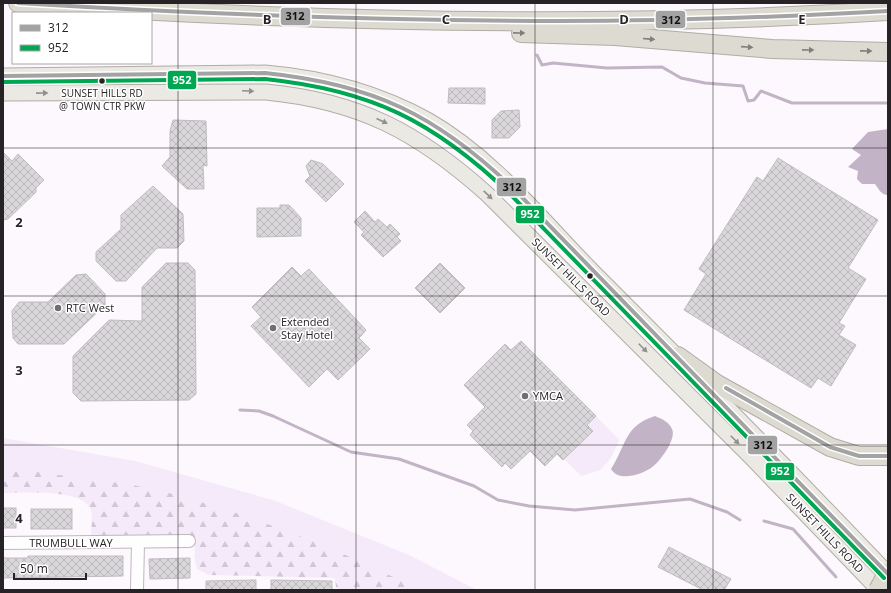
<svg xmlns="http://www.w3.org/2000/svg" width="891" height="593" font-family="'Open Sans',sans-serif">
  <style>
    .green { fill: #f5eaf9 }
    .forest { fill: url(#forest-firs) }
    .water { fill: #c3b3c6 }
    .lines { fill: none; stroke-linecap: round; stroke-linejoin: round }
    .stream { stroke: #c3b3c6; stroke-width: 3 }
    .building { fill: url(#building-cross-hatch); stroke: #bfbcc0 }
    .minor-casing { stroke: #bcb8bc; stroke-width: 14 }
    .major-casing { stroke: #b1aca4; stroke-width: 17 }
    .highway-casing { stroke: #b1aca4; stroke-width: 20 }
    .minor { stroke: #fffeff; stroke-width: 12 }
    .major { stroke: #eae9e4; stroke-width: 15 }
    .highway { stroke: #dddad1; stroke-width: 18 }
    .highway-bridge-casing { stroke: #b1aca4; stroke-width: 20; stroke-linecap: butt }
    .highway-bridge { stroke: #dddad1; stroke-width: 18 }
    .bus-1-casing { stroke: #fff; stroke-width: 7 }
    .bus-2-casing { stroke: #fff; stroke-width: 7 }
    .bus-1 { stroke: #a3a3a3; stroke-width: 4 }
    .bus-2 { stroke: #00a651; stroke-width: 4 }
    .oneway { fill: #827e7c }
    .oneway2 { fill: #928f8e }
    .grid { fill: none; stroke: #262226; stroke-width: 1; stroke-opacity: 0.55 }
    .bus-dot { fill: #262226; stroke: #fff; stroke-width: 1.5 }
    .poi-dot { fill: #716d71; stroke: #fff; stroke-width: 1.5 }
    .labels { text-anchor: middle; stroke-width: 3; stroke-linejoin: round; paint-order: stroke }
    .bus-label { font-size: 10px; fill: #262226; stroke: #fff }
    .street-label { font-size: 11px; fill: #262226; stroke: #fff }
    .poi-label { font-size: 11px; fill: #262226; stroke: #fff; text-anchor: start }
    .grid-label { font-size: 13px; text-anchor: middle; font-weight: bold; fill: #262226; stroke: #fff; stroke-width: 3; stroke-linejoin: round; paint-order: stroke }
    .line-badge { stroke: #fff; stroke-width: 1.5 }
    .badge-label { font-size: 11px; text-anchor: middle; font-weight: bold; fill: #fff }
    .pale-badge-label { font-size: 11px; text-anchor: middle; font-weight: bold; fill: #111 }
  </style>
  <defs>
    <pattern id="forest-firs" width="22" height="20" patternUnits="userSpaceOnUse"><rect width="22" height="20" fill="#f5eaf9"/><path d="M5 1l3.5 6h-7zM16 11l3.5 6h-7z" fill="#d2c8d5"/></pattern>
    <pattern id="building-cross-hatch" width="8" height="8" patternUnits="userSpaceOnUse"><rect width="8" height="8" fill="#dad7db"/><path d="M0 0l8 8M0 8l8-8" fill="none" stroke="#bbb8bc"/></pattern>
  </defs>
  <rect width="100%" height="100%" fill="#fcf8fd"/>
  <g class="green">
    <polygon points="596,416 619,440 611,458 600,470 581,476 564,459 592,431 587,425"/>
    <polygon points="3,438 135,461 273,500 409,555 477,590 377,590 97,498 3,483"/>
  </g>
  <path class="forest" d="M3 470 23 473 38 472C77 478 119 481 157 490 248 513 337 548 420 590H348L336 588 335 578 209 575 197 569 195 561 194 538 186 536 91 535C91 528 93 517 91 510 83 488 22 493 3 493Z"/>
  <g class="water">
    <path d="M888 129V195C881 195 879 189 875 184H862L857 179 858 171 848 167 861 155 852 149 868 132Z"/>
    <path d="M655 416C662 419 669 422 672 429 677 439 659 463 651 468 640 475 619 482 611 469 627 444 624 426 655 416Z"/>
  </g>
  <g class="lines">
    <g class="stream">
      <polyline points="537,55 542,65 553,63 607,68 662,67 681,78 705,83 743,86 748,101 754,100 761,91 792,103 888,103"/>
      <polyline points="240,410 259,411 273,416 351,452 399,459 474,486 498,500 529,506 575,510 690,499 727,512 740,520"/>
      <polyline points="764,521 793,529 836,577"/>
    </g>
  </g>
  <g class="building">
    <polygon points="449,88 485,88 485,104 448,103"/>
    <polygon points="519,110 520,127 509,138 492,138 492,120 501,111"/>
    <polygon points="173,120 206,121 207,166 203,165 204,189 187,189 162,166 170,157 170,131"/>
    <polygon points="3,152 12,161 18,154 44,180 36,188 36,192 8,219 3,220"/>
    <polygon points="778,158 878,220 848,268 866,279 839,323 845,326 839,335 856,345 831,386 818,378 811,388 684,310 706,274 699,269 757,177 763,181"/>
    <polygon points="311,160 323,164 344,184 326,202 305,181 310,176 306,166"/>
    <polygon points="153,186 183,214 184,241 177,248 157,248 126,281 116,281 96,261 96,252 121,229 121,215"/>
    <polygon points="280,205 289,205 301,218 301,236 257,237 257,208 280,208"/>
    <polygon points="365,211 375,222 378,219 387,227 390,224 400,234 397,237 401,241 383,257 361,235 364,232 354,222"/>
    <polygon points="166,263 188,263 195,270 196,394 189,400 81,401 73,393 73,356 109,320 142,321 142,287"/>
    <polygon points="440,263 465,288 440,313 415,288"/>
    <polygon points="292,267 301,276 309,269 366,330 359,338 370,349 338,380 327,369 309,387 251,326 261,317 252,307"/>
    <polygon points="86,274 105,294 105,305 64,344 18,344 13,338 12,311 19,302 48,302 76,275"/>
    <polygon points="521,341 596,416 587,425 593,431 563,460 557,454 545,466 530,451 511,469 505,463 502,467 470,435 473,431 467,425 485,407 464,385 505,344 511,350"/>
    <rect x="3" y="508" width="13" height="20"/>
    <rect x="31" y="509" width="41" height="20"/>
    <polygon points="669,547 731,579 724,590 703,590 658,567"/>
    <polygon points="28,556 123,556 123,576 3,578 3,558 28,558"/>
    <polygon points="190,558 190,578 150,579 149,559"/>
    <polygon points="256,580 256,590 206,590 206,581"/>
    <polygon points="271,580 332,581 332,590 271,590"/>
  </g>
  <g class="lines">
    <g class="minor-casing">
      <g id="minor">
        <polyline points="3,543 189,541"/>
        <polyline points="137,590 138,542"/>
      </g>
    </g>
    <g class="major-casing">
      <g id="major">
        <path d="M3 76 265 73C324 78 377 92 429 121 493 158 541 219 592 271 692 371 791 472 888 574"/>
        <path d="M3 93 266 92C359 101 418 132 487 194L750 456 879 590"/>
      </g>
    </g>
    <g class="highway-casing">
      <g id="highway">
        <path d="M18 3C307 22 599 29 888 11"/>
        <polyline points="521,33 615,36 772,49 888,52"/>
        <polyline points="678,356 717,384 830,447 859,456 888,456"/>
      </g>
    </g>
    <use href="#minor" class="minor"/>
    <use href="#major" class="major"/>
    <use href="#highway" class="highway"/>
    <g class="highway-bridge-casing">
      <polyline id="highway-bridge" points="878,590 888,572"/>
    </g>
    <use href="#highway-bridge" class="highway-bridge"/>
    <g class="bus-1-casing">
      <g id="bus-1">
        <path d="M18 3C199 14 379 21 560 21 669 21 779 17 888 11"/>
        <path d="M3 76 265 73C373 84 437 115 515 190L888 574"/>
        <polyline points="726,388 830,447 859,456 888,456"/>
      </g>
    </g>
    <g class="bus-2-casing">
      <path id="bus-2" d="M3 82 265 79C371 90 434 121 511 195L884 578"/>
    </g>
    <use href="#bus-1" class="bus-1"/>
    <use href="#bus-2" class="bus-2"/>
  </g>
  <defs><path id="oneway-solid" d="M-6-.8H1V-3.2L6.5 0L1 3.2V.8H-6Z"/></defs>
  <g class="oneway">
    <use href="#oneway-solid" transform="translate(519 33) rotate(1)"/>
    <use href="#oneway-solid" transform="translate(649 39) rotate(5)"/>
    <use href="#oneway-solid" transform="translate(747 47) rotate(4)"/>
    <use href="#oneway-solid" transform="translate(808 50) rotate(1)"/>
    <use href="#oneway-solid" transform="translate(866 51) rotate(1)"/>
  </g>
  <g class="oneway2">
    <use href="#oneway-solid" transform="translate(248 91) rotate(2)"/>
    <use href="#oneway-solid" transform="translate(42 93) rotate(-1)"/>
    <use href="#oneway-solid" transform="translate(382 121) rotate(24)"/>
    <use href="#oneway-solid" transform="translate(488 195) rotate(44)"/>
    <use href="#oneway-solid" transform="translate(643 348) rotate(45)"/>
    <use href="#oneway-solid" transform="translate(735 440) rotate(45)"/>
  </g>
  <path class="grid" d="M178 3V590M356 3V590M535 3V590M713 3V590M3 148H888M3 296H888M3 445H888"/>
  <g class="bus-dot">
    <circle cx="102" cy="81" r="3.5"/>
    <circle cx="590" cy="276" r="3.5"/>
  </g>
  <g class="poi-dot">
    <circle cx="58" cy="308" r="4"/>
    <circle cx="273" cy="328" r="4"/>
    <circle cx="525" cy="396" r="4"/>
  </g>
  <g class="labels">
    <g class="bus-label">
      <text x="102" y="97">SUNSET HILLS RD<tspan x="102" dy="13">@ TOWN CTR PKW</tspan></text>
    </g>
    <g class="street-label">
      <text transform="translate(571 277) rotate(45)" y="4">SUNSET HILLS ROAD</text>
      <text transform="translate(825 533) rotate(46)" y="4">SUNSET HILLS ROAD</text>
      <text x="71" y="547">TRUMBULL WAY</text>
    </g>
    <g class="poi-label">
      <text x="66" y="312">RTC West</text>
      <text x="281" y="326">Extended<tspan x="281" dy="13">Stay Hotel</tspan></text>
      <text x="533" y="400">YMCA</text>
    </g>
  </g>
  <g class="grid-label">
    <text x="267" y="24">B</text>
    <text x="446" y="24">C</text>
    <text x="624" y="24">D</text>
    <text x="802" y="24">E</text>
    <text x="19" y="227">2</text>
    <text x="19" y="375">3</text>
    <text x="19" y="523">4</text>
  </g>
  <g class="line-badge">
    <rect x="280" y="7" width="31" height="19" rx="4" fill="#a3a3a3"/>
    <rect x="655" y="10" width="31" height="19" rx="4" fill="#a3a3a3"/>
    <rect x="167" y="70" width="30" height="20" rx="4" fill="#00a651"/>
    <rect x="496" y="177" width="31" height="20" rx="4" fill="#a3a3a3"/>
    <rect x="515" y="205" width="30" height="19" rx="4" fill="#00a651"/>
    <rect x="747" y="435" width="31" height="20" rx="4" fill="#a3a3a3"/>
    <rect x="765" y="462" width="30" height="19" rx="4" fill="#00a651"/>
  </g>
  <g class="badge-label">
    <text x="182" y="84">952</text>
    <text x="530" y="218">952</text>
    <text x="780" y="475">952</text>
  </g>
  <g class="pale-badge-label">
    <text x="295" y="20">312</text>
    <text x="671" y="24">312</text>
    <text x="512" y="191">312</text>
    <text x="763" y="449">312</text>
  </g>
  <rect width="891" height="593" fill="none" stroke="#262226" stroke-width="8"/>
  <rect x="12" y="12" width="140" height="52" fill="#ffffff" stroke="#a8a7a8"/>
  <rect x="20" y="25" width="20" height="6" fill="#a3a3a3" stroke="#a8a7a8"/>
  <text x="48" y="32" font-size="12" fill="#262226">312</text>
  <rect x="20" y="45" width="20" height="6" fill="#00a651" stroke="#a8a7a8"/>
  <text x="48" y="52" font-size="12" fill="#262226">952</text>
  <path d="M14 573v6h72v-6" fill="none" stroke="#262226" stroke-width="2"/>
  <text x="20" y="573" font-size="12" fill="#262226" stroke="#ffffff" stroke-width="3" paint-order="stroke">50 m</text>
</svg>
